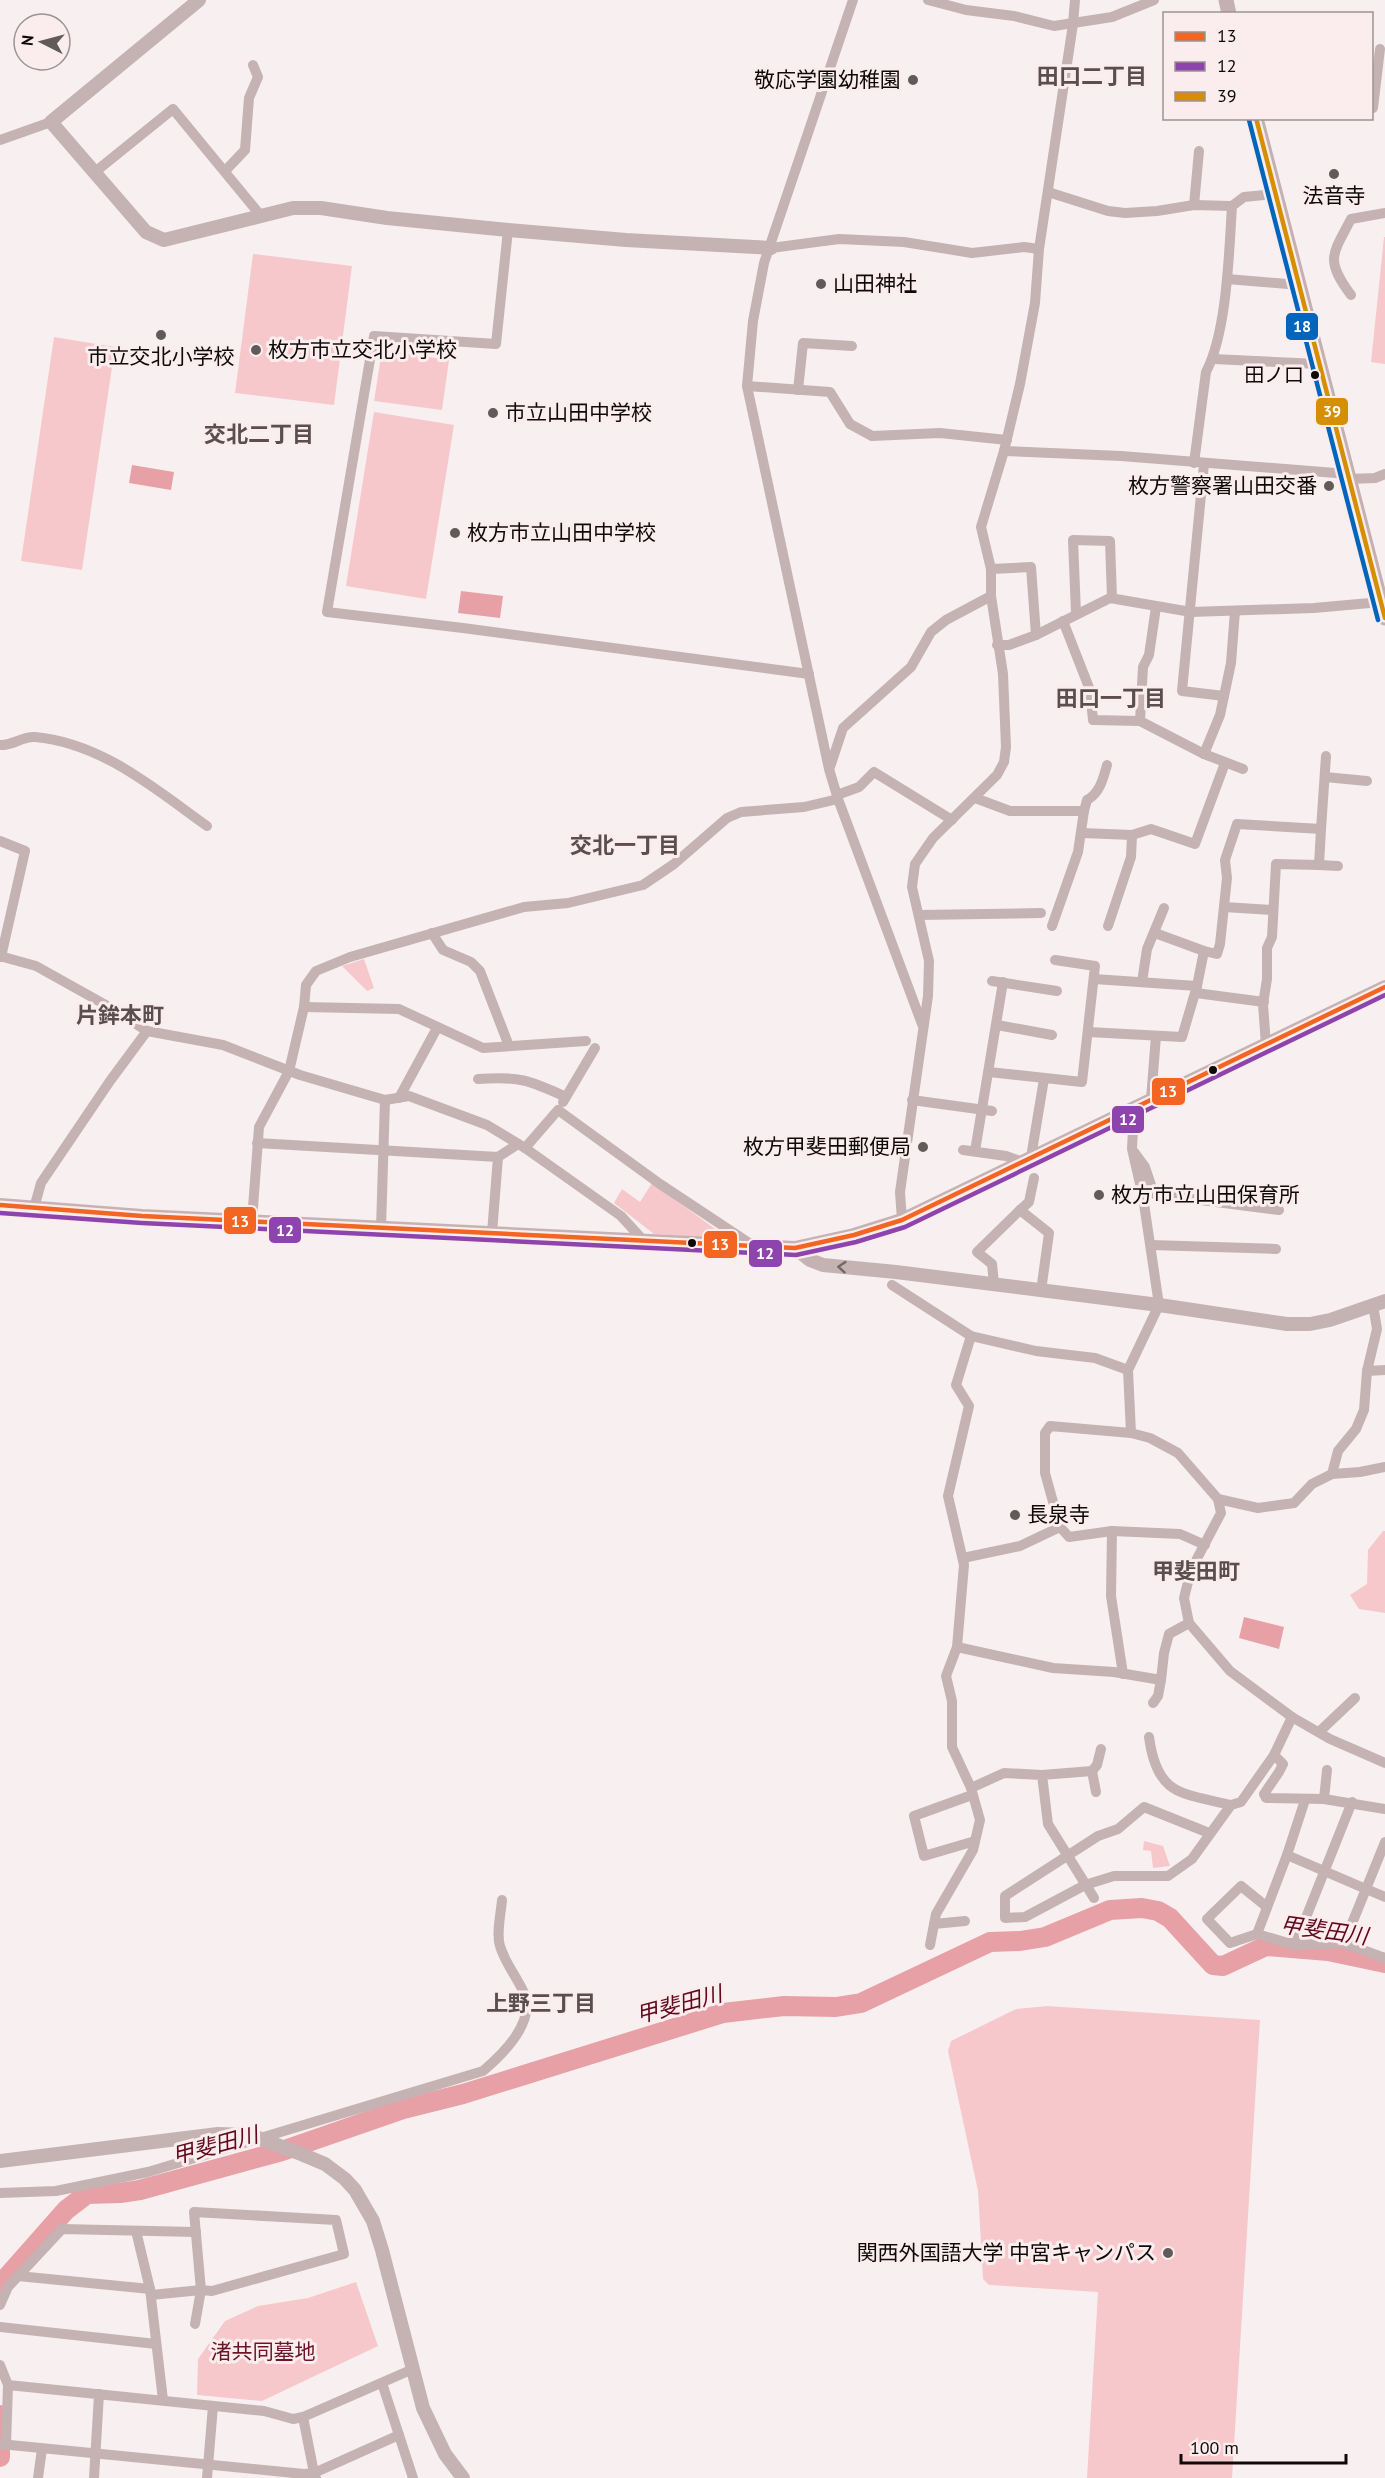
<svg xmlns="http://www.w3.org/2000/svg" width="1385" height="2478" font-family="'PT Sans','Noto Sans JP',sans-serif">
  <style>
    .green { fill: #f7c8cb }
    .water { fill: #e6a0a6 }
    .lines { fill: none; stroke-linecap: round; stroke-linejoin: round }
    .river { stroke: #e6a0a6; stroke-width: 20 }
    .minor { stroke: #c5b3b4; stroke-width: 10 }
    .tertiary { stroke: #c5b3b4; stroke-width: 14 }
    .secondary { stroke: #c4b0b2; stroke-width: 15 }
    .bus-1-casing { stroke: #fbeded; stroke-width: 9 }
    .bus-2-casing { stroke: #fbeded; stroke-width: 9 }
    .bus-3-casing { stroke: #fbeded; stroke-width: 9 }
    .bus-4-casing { stroke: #fbeded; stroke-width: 9 }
    .bus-1 { stroke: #f26522; stroke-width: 4.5 }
    .bus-2 { stroke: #8e44ad; stroke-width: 4.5 }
    .bus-3 { stroke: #d48f02; stroke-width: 4.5 }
    .bus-4 { stroke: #0065bd; stroke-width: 4.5 }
    .oneway { stroke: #736768 }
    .poi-dot { fill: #605a5a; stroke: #fbeded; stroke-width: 2 }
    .bus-dot { fill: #0e0a0a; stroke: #fbeded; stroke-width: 2 }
    .labels { text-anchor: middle; stroke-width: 6; stroke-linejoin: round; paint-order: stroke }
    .bus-label { font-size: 20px; fill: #0e0a0a; stroke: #fbeded; text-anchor: end }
    .poi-label { font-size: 21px; fill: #0e0a0a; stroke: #fbeded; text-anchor: start }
    .park-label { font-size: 21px; fill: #6c1526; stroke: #fbeded }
    .neighbourhood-label { font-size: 22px; font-weight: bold; fill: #5a4e4f; stroke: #fbeded }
    .water-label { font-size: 22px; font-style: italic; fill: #61081d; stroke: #fbeded }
    .line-badge { stroke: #fbeded; stroke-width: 2 }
    .badge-label { font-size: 16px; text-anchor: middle; font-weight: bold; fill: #fff }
  </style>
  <rect width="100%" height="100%" fill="#f8f0f0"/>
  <g class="green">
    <polygon points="1384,237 1385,237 1385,364 1371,362"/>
    <polygon points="253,254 352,266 334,405 235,393"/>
    <polygon points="54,337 115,347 82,570 21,561"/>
    <polygon points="382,350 449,360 442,410 374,401"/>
    <polygon points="374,412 454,425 426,599 346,586"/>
    <polygon points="364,959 374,988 367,991 342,966"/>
    <polygon points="652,1183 729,1239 654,1234 614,1203 622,1189 640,1202"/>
    <polygon points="1383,1531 1385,1531 1385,1613 1359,1609 1350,1595 1367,1584 1368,1550"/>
    <polygon points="1144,1841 1163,1846 1170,1866 1153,1868 1151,1851 1143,1850"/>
    <polygon points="1047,2006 1260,2020 1232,2478 1087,2478 1098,2292 989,2285 983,2279 978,2191 948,2051 951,2041 1016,2009"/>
    <polygon points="356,2282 378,2346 262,2401 197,2395 198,2359 225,2321 258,2306 308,2298"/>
  </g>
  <g class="water">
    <polygon points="132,465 174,472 171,490 129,483"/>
    <polygon points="461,591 503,596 500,618 458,613"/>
    <polygon points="1244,1617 1284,1627 1279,1649 1239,1638"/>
  </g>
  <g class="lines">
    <g class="river">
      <polyline points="0,2285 66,2210 87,2194 120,2193 140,2190 282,2151 403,2109 463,2094 723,2013 784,2006 836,2007 861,2003 990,1942 1020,1941 1045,1937 1110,1910 1142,1908 1158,1911 1170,1918 1213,1965 1223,1966 1266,1946 1328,1951 1385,1963"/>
      <polyline points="0,2415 0,2457"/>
    </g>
    <g class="minor">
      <polyline points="853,0 764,263 753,321 747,386 829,769 838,799 922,1024"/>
      <polyline points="928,0 966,10 1014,16 1054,26 1112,17 1154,0"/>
      <polyline points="1373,108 1380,49"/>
      <polyline points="0,140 51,122"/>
      <polyline points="225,171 245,150 249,98 258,77 253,65"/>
      <polyline points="95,172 173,109 261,216"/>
      <polyline points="1048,192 1108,211 1125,213 1157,211 1194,205 1232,206 1244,197 1275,194"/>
      <polyline points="1194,205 1199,151"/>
      <polyline points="508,230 496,344 374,336 327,612 463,628 809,674"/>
      <polyline points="771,248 839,239 904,242 972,253 1024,247 1039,249"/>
      <polyline points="1227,279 1299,285"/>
      <path d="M1351 295C1325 260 1332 255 1351 219L1385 213"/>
      <polyline points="1213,359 1319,364"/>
      <polyline points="747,386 830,392 850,424 872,436 940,433 1007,440"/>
      <polyline points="798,390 803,343 852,346"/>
      <polyline points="1004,451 1121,456 1348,474"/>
      <path d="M1194 463 1206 372C1227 332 1229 253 1232 206"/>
      <polyline points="1204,464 1182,691 1224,696"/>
      <polyline points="1349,479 1375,478 1385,474"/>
      <polyline points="991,569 1031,567 1036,635"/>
      <polyline points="1156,607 1149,655 1143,667 1140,721 1204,754 1243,769"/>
      <polyline points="1076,613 1073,540 1110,541 1112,598"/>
      <polyline points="1063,621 1090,690 1093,720 1140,721"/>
      <polyline points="997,645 1009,645 1036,635 1110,598 1191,612 1314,608 1381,602"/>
      <path d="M0 745C13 746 22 736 35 737 102 743 155 789 207 826"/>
      <polyline points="1204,754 1220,715 1231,663 1235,611"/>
      <polyline points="830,767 843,728 911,667 931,632 946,620 991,596"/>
      <polyline points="1325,777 1367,781"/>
      <polyline points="837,795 859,787 874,772 952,820"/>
      <polyline points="975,798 1010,811 1084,811 1078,852 1052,926"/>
      <path d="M1084 811 1087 800C1100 793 1103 779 1107 765"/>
      <polyline points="1321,829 1326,756"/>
      <polyline points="1082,833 1132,835 1151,829 1195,844 1225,763"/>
      <polyline points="0,841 25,851 1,957"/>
      <polyline points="1319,865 1338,866"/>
      <polyline points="1224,907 1273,910"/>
      <polyline points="919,915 1041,913"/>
      <polyline points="1108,926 1131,857 1132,835"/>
      <polyline points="432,933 443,950 471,962 480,971 509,1046"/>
      <polyline points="1155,933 1204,951"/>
      <polyline points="0,956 36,966 113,1009 147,1031 223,1045 300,1075 385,1100 409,1096 487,1125 525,1148 621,1216 643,1240"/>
      <polyline points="992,981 1057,991"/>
      <polyline points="1142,982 1147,949 1164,908"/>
      <polyline points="1197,986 1204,951 1217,954 1220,944 1227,878 1225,860 1237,824 1321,829 1319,865 1276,864 1272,937 1267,948 1267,979 1263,1004 1266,1045"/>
      <polyline points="1196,993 1264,1002"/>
      <polyline points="304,1007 399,1009 483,1048 586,1041"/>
      <polyline points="997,1025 1052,1035"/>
      <polyline points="1088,1032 1182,1037 1197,986 1094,979"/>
      <polyline points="989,1072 1082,1082 1095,966 1055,960"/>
      <path d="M478 1079C519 1076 529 1080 566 1097"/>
      <polyline points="399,1098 437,1028"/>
      <polyline points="1151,1099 1156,1036"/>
      <polyline points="912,1100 992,1111"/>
      <polyline points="563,1102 595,1048"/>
      <polyline points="257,1143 498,1157 518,1144"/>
      <polyline points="525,1148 558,1110 660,1184 752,1245"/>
      <polyline points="963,1150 1006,1156 1023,1162"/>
      <polyline points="975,1151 1003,982"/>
      <polyline points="1134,1152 1145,1167 1154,1194 1279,1210"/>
      <polyline points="1031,1157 1044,1079"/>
      <polyline points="34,1208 41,1183 110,1081 147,1031"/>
      <polyline points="1020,1210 1029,1202 1034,1178"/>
      <polyline points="902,1220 900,1192 928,996 929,961 912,887 915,864 933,838 997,775 1004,762 1006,747 1003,674 991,596 991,569 981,527 1004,451 1020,384 1035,303 1039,249 1073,24 1075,0"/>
      <polyline points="252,1221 259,1127 289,1071 304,1007 306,985 316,971 350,957 524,907 568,903 643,885 674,864 727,818 741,812 804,807 838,799"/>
      <polyline points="381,1228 385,1100"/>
      <polyline points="492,1233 498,1157"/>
      <polyline points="1151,1245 1276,1249"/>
      <polyline points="994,1284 992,1264 977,1252 1020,1210 1049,1233 1041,1291"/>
      <polyline points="892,1285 971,1336 1036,1351 1095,1358 1128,1370"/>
      <polyline points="971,1336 956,1385 969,1406 948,1496 964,1565 957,1647 1053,1668 1114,1672 1161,1680 1164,1653 1169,1634 1189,1623"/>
      <polyline points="1367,1371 1385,1370"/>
      <polyline points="1131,1433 1128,1370 1159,1305 1143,1197 1132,1149 1134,1108"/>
      <polyline points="1332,1474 1338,1451 1356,1429 1364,1410 1367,1371 1377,1329 1373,1305"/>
      <polyline points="1218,1499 1258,1508 1294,1503 1312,1484 1332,1474 1360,1472 1385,1467"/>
      <polyline points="1112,1531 1111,1596 1123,1674"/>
      <polyline points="1205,1545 1180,1534 1112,1531 1069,1537 1060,1527 1045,1473 1045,1433 1050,1426 1131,1433 1150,1438 1178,1453 1218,1499 1221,1513 1191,1570 1184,1598 1189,1623 1230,1671 1292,1717 1330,1739 1385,1763"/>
      <polyline points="963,1558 1020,1546 1060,1527"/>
      <polyline points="957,1647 946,1676 952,1701 952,1747 971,1788 1004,1773 1042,1775 1048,1824 1094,1898"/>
      <polyline points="1153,1703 1158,1696 1161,1680"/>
      <polyline points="1319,1732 1355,1698"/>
      <path d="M1149 1737C1157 1796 1181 1793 1231 1805"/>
      <polyline points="1274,1755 1283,1764 1279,1772 1264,1794 1266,1798 1324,1799 1385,1809"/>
      <polyline points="1092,1771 1096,1792"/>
      <polyline points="1042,1775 1092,1771 1097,1765 1101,1749"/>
      <polyline points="972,1795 914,1816 924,1856 975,1841"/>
      <polyline points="1324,1799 1327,1770"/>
      <polyline points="1305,1800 1287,1855 1366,1889 1344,1943"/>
      <polyline points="1209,1833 1144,1807 1118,1829 1098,1836 1005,1896 1005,1918 1025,1917 1085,1885 1114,1876 1168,1876 1192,1859 1231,1805 1241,1802 1274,1755 1292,1717"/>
      <polyline points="1385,1842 1366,1889 1385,1897"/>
      <polyline points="1287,1855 1257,1934 1295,1945 1344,1943 1385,1958"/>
      <polyline points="934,1924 965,1921"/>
      <polyline points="1257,1934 1230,1943 1207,1919 1241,1886 1267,1907"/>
      <polyline points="930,1945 936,1914 973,1850 980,1820 971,1788"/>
      <polyline points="1295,1945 1352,1802"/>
      <path d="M0 2193 56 2191 148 2172 483 2071C503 2054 536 2022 524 1993 517 1977 505 1963 500 1946 496 1934 501 1913 502 1900"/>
      <polyline points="136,2231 150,2289 163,2400"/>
      <polyline points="18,2276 150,2289"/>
      <polyline points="151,2295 201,2290 212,2291 344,2254 336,2220 194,2212 201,2290 195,2324"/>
      <polyline points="0,2305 8,2287 62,2229 196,2232"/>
      <polyline points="0,2327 156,2344"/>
      <polyline points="0,2365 8,2385 6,2445"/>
      <polyline points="382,2383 413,2478"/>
      <polyline points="8,2385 264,2411 293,2419 303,2417"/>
      <polyline points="399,2435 314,2473 303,2417 413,2369"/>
      <polyline points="0,2444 304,2474 314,2473 316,2478"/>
      <polyline points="38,2478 42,2449"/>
      <polyline points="94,2478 99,2394"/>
      <polyline points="207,2478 213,2406"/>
    </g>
    <g class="tertiary">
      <polyline points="199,0 51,122 146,232 164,240 293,208 321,208 387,218 508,230 626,240 771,248"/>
      <polyline points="0,1205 142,1216 795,1248 854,1235 902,1220 1385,987"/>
      <polyline points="795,1248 810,1260 823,1265 896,1272 1159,1305 1287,1324 1310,1324 1330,1320 1385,1301"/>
      <polyline points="0,2161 218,2134 251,2135 301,2154 325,2164 345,2179 355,2190 373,2221 382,2250 423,2408 445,2454 463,2478"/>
    </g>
    <g class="secondary">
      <polyline points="1226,0 1229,14"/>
      <polyline points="1256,118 1385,618"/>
    </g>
    <g class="bus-1-casing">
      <polyline id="bus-1" points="0,1205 142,1216 795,1248 854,1235 902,1220 1385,987"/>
    </g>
    <g class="bus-2-casing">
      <polyline id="bus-2" points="0,1213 142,1223 796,1255 856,1242 905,1227 1385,995"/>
    </g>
    <g class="bus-3-casing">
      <polyline id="bus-3" points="1256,118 1385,618"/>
    </g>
    <g class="bus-4-casing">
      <polyline id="bus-4" points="1249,120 1378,620"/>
    </g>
    <use href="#bus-1" class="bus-1"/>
    <use href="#bus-2" class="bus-2"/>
    <use href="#bus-3" class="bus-3"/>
    <use href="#bus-4" class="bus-4"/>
  </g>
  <defs><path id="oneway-chevron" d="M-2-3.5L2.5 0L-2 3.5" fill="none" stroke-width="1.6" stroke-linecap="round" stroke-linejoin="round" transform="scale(1.5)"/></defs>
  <use class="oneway" href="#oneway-chevron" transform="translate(842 1267) rotate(-175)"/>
  <g class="poi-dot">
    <circle cx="913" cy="80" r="6"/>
    <circle cx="1334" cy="174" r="6"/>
    <circle cx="821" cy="284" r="6"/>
    <circle cx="161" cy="335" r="6"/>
    <circle cx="256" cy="350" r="6"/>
    <circle cx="493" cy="413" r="6"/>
    <circle cx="1329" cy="486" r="6"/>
    <circle cx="455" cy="533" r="6"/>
    <circle cx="923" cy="1147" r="6"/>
    <circle cx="1099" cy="1195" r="6"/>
    <circle cx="1015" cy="1515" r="6"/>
    <circle cx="1168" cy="2253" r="6"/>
  </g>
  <g class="bus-dot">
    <circle cx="1315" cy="375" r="5"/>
    <circle cx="1213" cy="1070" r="5"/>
    <circle cx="692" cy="1243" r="5"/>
  </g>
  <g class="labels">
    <g class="bus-label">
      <text x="1304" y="382">田ノ口</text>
    </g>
    <g class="poi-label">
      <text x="901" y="87" text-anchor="end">敬応学園幼稚園</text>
      <text x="1334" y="203" text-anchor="middle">法音寺</text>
      <text x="833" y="291">山田神社</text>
      <text x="268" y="357">枚方市立交北小学校</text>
      <text x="161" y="364" text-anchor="middle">市立交北小学校</text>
      <text x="505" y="420">市立山田中学校</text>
      <text x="1317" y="493" text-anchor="end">枚方警察署山田交番</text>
      <text x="467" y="540">枚方市立山田中学校</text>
      <text x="911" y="1154" text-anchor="end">枚方甲斐田郵便局</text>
      <text x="1111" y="1202">枚方市立山田保育所</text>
      <text x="1027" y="1522">長泉寺</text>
      <text x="1156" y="2260" text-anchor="end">関西外国語大学 中宮キャンパス</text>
    </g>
    <g class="park-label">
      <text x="263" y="2359">渚共同墓地</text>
    </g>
    <g class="neighbourhood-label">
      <text x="1092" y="84">田口二丁目</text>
      <text x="259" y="442">交北二丁目</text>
      <text x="1111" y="706">田口一丁目</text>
      <text x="625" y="853">交北一丁目</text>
      <text x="120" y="1023">片鉾本町</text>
      <text x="1196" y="1579">甲斐田町</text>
      <text x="541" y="2011">上野三丁目</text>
    </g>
    <g class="water-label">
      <text transform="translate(1324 1930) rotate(8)" y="8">甲斐田川</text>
      <text transform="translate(679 2004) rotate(-15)" y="8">甲斐田川</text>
      <text transform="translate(215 2145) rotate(-15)" y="8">甲斐田川</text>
    </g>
  </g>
  <g class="line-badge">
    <rect x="1285" y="312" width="34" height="29" rx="6" fill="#0065bd"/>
    <rect x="1315" y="397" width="34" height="29" rx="6" fill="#d48f02"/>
    <rect x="1151" y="1077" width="35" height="29" rx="6" fill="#f26522"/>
    <rect x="1111" y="1105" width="34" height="29" rx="6" fill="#8e44ad"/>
    <rect x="223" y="1206" width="34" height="29" rx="6" fill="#f26522"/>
    <rect x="268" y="1216" width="34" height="28" rx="6" fill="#8e44ad"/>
    <rect x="703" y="1230" width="35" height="29" rx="6" fill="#f26522"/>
    <rect x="748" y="1239" width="35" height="29" rx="6" fill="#8e44ad"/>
  </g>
  <g class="badge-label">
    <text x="1302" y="332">18</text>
    <text x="1332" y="417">39</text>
    <text x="1168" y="1097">13</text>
    <text x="1128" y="1125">12</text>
    <text x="240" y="1227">13</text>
    <text x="285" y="1236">12</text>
    <text x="720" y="1250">13</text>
    <text x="765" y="1259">12</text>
  </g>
  <rect x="1163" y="12" width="210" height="108" fill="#fbeded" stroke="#9c9292" stroke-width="1.5"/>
  <rect x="1175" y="32" width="30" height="9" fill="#f26522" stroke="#9c9292" stroke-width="1.5"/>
  <text x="1217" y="42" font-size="18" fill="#0e0a0a">13</text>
  <rect x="1175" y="62" width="30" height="9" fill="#8e44ad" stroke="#9c9292" stroke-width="1.5"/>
  <text x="1217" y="72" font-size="18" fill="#0e0a0a">12</text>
  <rect x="1175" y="92" width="30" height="9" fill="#d48f02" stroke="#9c9292" stroke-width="1.5"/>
  <text x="1217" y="102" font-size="18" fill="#0e0a0a">39</text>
  <g transform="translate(42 42) rotate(276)"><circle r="28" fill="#fbeded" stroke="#9c9292" stroke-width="1.5"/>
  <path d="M0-4.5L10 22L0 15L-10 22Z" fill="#605a5a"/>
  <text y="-9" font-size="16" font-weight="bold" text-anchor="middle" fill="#0e0a0a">N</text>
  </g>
  <path d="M1181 2454v9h165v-9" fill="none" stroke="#0e0a0a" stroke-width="3"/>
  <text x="1190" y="2454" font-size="18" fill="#0e0a0a" stroke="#fbeded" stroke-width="4.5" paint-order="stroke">100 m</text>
</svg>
